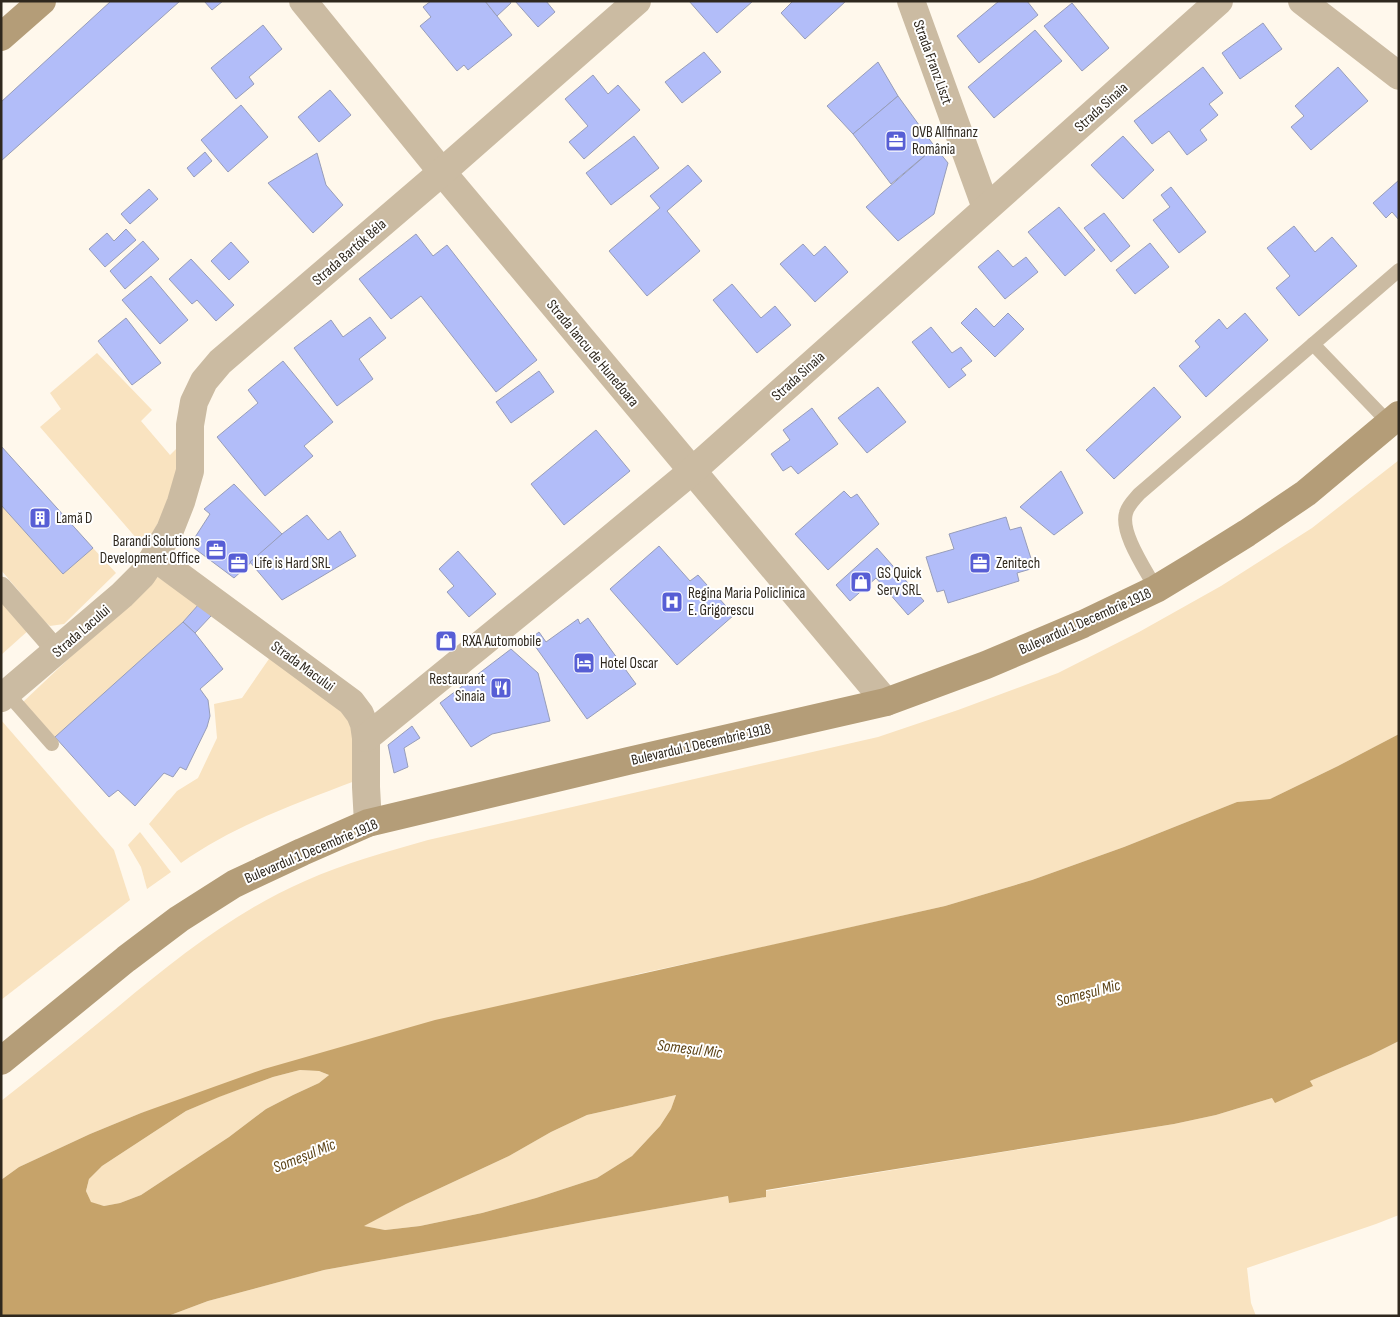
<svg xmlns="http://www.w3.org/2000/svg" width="1400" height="1317" font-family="'Sofia Sans Condensed',sans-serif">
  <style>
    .green { fill: #f9e3c0 }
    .water { fill: #c6a36a; fill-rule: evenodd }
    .building { fill: #b2bdf9; stroke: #979db9 }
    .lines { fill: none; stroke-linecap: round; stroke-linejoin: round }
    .service { stroke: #cbbba2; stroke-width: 14 }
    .pedestrian { stroke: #cbbba2; stroke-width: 21 }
    .minor { stroke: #cbbba2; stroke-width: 28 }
    .secondary { stroke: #b49d78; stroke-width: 28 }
    .labels { text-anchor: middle; stroke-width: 4; stroke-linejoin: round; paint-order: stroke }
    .street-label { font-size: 15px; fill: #2f281e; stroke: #fff }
    .poi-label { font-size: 15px; fill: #2f281e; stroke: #fff; text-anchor: start }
    .water-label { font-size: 16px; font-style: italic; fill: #5d4417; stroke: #fff }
  </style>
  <rect width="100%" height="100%" fill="#fff8ec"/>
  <g class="green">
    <polygon points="97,353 152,410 141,421 170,455 180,445 182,453 165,511 144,547 40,427 61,409 50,393"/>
    <path d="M1399 460V734L1338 766 1270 799 1237 802 1124 847 1032 880 945 906 768 946 638 974 141 1113 90 1134 19 1167 1 1180V1101C41 1070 80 1038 119 1006 177 958 236 911 305 881 345 863 386 852 428 840L878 737 958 710 1058 673 1139 632 1221 586 1312 528Z"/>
    <polygon points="1,505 63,574 93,548 116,573 64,624 50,626 44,621 1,570"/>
    <polygon points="156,576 199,604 181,624 55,737 23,702"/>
    <polygon points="1,597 30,629 1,655"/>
    <path d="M271 656 352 714 355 781C295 804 235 825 181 863L149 824 177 791 198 778 217 738 214 704 242 698Z"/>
    <polygon points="1,720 114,850 130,900 1,1000"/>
    <polygon points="140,832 171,872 147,889 141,867 128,845"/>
    <polygon points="1399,1041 1399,1215 1376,1224 1247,1268 1251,1303 1256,1316 168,1316 208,1301 324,1270 485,1241 594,1220 728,1196 729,1203 766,1197 765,1191 1174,1124 1216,1115 1312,1086 1310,1081 1371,1055"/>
    <polygon points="300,1070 319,1071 329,1075 319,1083 293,1095 266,1109 229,1137 141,1195 120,1203 104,1206 91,1203 86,1191 89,1179 102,1166 186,1111 218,1097 273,1077"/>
    <polygon points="676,1095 671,1109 660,1126 632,1156 597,1178 536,1198 482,1213 420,1226 385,1230 363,1226 406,1204 509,1156 551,1132 587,1115"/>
  </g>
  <path class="water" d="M1399 734V1041L1371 1055 1310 1081 1313 1086 1275 1103 1272 1098 1216 1115 1174 1124 766 1190V1197L729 1203 728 1196 594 1220 485 1241 324 1270 208 1301 168 1316H1V1180L19 1167 90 1134 141 1113 264 1069 435 1020 945 906 1032 880 1124 847 1237 802 1270 799 1338 766ZM300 1070 319 1071 329 1075 319 1083 293 1095 266 1109 229 1137 141 1195 120 1203 104 1206 91 1202 86 1191 89 1179 102 1166 186 1111 219 1097 273 1077ZM676 1095 671 1109 660 1126 632 1156 597 1178 536 1198 482 1213 420 1226 385 1230 364 1226 406 1204 509 1156 551 1132 587 1115Z"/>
  <g class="building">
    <polygon points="111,1 180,1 1,161 1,102"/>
    <polygon points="204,1 223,1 212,10"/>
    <polygon points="431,1 485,1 512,35 468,70 464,65 457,71 420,26 431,17 423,7"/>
    <polygon points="485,1 510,1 511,3 497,16"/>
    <polygon points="515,1 546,1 555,12 538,27"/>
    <polygon points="689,1 753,1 717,33"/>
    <polygon points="793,1 846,1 805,39 781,13"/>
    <polygon points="999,1 1027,1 1038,15 979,63 957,36"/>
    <polygon points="1072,3 1109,48 1082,71 1044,26"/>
    <polygon points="1263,23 1282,49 1240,79 1222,53"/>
    <polygon points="263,25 282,49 249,77 254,84 236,99 211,68"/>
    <polygon points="1035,30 1062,61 994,118 968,87"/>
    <polygon points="704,52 721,72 682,103 665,82"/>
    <polygon points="878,62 898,96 853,134 827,106"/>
    <polygon points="1203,67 1223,93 1209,104 1218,115 1200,130 1207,140 1187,155 1169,131 1152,144 1134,121"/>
    <polygon points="1338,67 1368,101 1311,150 1291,127 1304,116 1295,106"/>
    <polygon points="593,75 608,94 618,85 640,110 584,159 569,142 588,126 565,99"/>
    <polygon points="330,90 351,115 319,142 298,117"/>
    <polygon points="898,96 935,147 891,184 853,134"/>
    <polygon points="241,105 268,137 228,172 201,140"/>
    <polygon points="634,136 659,168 611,205 586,173"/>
    <polygon points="1123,136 1154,170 1123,199 1091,165"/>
    <polygon points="935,147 948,163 934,214 898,241 866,207"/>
    <polygon points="205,152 212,161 194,177 187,168"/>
    <polygon points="317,153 326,185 343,205 313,233 268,183"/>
    <polygon points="688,165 702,181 667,211 700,251 647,296 609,251 660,208 650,196"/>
    <polygon points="1399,180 1399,220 1392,212 1386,218 1373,203"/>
    <polygon points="1171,187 1206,232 1179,253 1153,220 1170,207 1161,195"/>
    <polygon points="149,189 158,199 130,224 121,214"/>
    <polygon points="1059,207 1095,250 1065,276 1028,232"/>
    <polygon points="1104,213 1130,246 1111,262 1084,228"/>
    <polygon points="1294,226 1315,252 1332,237 1357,266 1299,316 1276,288 1290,276 1267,248"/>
    <polygon points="126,229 136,240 105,267 89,249 107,233 114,241"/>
    <polygon points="416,234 433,256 447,245 537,360 496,392 421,296 391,319 359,279"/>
    <polygon points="143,241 159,259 125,289 110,271"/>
    <polygon points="231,242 249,262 229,280 211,261"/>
    <polygon points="1150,243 1169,267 1135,294 1116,270"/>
    <polygon points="803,244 814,256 825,246 848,272 815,302 780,264"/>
    <polygon points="998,250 1013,267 1026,257 1038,272 1005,299 978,267"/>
    <polygon points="191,259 234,305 216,321 197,300 192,304 169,279"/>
    <polygon points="151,276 188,320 160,344 122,300"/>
    <polygon points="732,284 761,318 775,306 791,325 757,353 713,300"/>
    <polygon points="976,308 994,327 1008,313 1024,329 995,357 961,323"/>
    <polygon points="1245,313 1268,340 1206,397 1179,366 1200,347 1195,341 1219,319 1227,329"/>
    <polygon points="370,317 386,338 359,359 373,379 337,406 294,348 331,320 343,337"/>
    <polygon points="126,318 161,363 132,385 98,341"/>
    <polygon points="931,327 952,353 961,347 972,361 961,369 966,375 949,388 912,342"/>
    <polygon points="283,361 333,422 304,446 313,456 265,496 217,437 258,403 248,390"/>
    <polygon points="539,371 554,392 511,423 496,402"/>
    <polygon points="878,387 906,422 867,453 838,418"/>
    <polygon points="1154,387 1181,417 1114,479 1086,450"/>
    <polygon points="812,408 838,444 798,474 791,466 783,471 771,454 790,440 783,430"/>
    <polygon points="596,430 630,471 564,525 531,484"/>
    <polygon points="1,446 93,548 63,574 1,505"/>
    <polygon points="1061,471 1083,513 1054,535 1020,507"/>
    <polygon points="234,484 282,534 234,578 190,545 210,514 204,509"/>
    <polygon points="844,491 851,498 857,494 879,524 828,570 795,534"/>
    <polygon points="307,515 328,540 340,531 356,556 282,600 250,562 282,534"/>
    <polygon points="1006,517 1010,530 1021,527 1034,568 1017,573 1019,581 948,603 944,590 937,592 926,557 954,549 949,534"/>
    <polygon points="659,546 690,581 698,575 734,615 677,665 610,589"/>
    <polygon points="877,548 924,601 908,615 876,578 850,601 836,585"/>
    <polygon points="458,551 496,594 469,617 447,592 454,586 439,569"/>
    <polygon points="199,604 211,616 195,633 183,622"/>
    <polygon points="588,618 636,684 587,719 530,639 539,632 546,642 578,619 580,624"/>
    <polygon points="183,622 195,633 223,669 200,689 208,700 210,716 207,727 186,770 180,767 173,777 164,773 135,806 118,790 109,797 55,737"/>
    <polygon points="511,649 538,673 550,721 492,734 471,747 440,703"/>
    <polygon points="412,726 420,738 404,748 408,767 394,773 388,745"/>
  </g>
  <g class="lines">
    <g class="service">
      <polyline points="1313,344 1389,423"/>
      <path d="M1156 589C1146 570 1120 533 1126 513 1128 505 1134 500 1139 494L1399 270"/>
      <polyline points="7,693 52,744"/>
    </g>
    <polyline class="pedestrian" points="1,587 57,651"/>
    <g class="minor">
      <polyline points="303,1 442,172 886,702"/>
      <polyline points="911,1 986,208"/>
      <polyline points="1302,1 1399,76"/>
      <polyline points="154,557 351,702 360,714 364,724 366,738 366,787 368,823"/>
      <polyline points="1,698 122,595 142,575 154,557 170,530 181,502 190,471 190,425 194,402 204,381 220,362 442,172 637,1"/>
      <polyline points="366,738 582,562 692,471 1219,1"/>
    </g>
    <g class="secondary">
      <polyline points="1,37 42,1"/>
      <polyline points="1,1061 126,959 179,919 234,884 302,852 368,823 628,761 886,702 986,665 1083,624 1156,589 1194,566 1247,533 1306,493 1399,415"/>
    </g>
  </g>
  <defs>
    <g id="office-square" transform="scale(1.125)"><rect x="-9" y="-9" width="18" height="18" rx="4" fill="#575ed5" stroke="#fff"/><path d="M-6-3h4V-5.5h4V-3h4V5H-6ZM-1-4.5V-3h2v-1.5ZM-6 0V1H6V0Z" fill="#fff"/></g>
    <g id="building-square" transform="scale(1.125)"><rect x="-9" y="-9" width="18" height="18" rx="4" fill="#575ed5" stroke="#fff"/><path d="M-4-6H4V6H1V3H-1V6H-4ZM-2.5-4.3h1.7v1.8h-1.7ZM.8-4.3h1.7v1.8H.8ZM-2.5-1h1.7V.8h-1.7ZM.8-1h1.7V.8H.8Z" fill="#fff"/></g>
    <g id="shop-square" transform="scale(1.125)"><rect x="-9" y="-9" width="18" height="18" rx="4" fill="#575ed5" stroke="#fff"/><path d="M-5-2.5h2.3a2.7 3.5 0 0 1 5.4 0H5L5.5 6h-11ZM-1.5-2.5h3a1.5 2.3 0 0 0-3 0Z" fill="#fff"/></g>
    <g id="hospital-square" transform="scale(1.125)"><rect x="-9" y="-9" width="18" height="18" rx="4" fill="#575ed5" stroke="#fff"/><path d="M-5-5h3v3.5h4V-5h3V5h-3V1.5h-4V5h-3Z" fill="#fff"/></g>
    <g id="hotel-square" transform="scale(1.125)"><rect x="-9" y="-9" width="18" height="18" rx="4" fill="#575ed5" stroke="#fff"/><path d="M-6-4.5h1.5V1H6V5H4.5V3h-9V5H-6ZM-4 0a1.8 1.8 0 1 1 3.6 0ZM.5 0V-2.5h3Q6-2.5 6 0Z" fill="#fff"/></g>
    <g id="restaurant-square" transform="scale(1.125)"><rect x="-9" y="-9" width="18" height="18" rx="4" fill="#575ed5" stroke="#fff"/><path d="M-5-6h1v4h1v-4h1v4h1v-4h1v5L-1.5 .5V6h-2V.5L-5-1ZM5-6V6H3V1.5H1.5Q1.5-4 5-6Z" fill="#fff"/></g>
  </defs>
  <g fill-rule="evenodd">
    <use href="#office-square" x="896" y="141"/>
    <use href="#building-square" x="40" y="518"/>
    <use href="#office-square" x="216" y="550"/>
    <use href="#office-square" x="238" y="563"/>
    <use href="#office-square" x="980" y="563"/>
    <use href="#shop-square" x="861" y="582"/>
    <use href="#hospital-square" x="672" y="602"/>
    <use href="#shop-square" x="446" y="641"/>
    <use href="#hotel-square" x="584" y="663"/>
    <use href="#restaurant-square" x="501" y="688"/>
  </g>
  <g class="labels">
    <g class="street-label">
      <text transform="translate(933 62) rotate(70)" y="5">Strada Franz Liszt</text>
      <text transform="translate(1101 107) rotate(-42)" y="5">Strada Sinaia</text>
      <text transform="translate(349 252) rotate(-41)" y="5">Strada Bartók Béla</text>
      <text transform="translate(593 353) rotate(50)" y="5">Strada Iancu de Hunedoara</text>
      <text transform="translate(798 376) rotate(-42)" y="5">Strada Sinaia</text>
      <text transform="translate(1085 621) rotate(-24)" y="5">Bulevardul 1 Decembrie 1918</text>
      <text transform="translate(81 631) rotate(-41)" y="5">Strada Lacului</text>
      <text transform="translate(303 666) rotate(36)" y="5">Strada Macului</text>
      <text transform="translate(701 744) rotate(-13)" y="5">Bulevardul 1 Decembrie 1918</text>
      <text transform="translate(311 851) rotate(-23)" y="5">Bulevardul 1 Decembrie 1918</text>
    </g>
    <g class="poi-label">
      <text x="912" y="137">OVB Allfinanz<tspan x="912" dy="17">România</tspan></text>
      <text x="56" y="523">Lamă D</text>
      <text x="200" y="546" text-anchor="end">Barandi Solutions<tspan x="200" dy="17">Development Office</tspan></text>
      <text x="254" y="568">Life is Hard SRL</text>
      <text x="996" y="568">Zenitech</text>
      <text x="877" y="578">GS Quick<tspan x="877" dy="17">Serv SRL</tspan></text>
      <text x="688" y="598">Regina Maria Policlinica<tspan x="688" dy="17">E. Grigorescu</tspan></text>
      <text x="462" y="646">RXA Automobile</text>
      <text x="600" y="668">Hotel Oscar</text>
      <text x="485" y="684" text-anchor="end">Restaurant<tspan x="485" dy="17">Sinaia</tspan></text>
    </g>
    <g class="water-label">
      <text transform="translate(1088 992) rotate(-15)" y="6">Someșul Mic</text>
      <text transform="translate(690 1048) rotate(7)" y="6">Someșul Mic</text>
      <text transform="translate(304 1155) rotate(-22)" y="6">Someșul Mic</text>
    </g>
  </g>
  <rect width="1400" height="1317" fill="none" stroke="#2f281e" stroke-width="5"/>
</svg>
